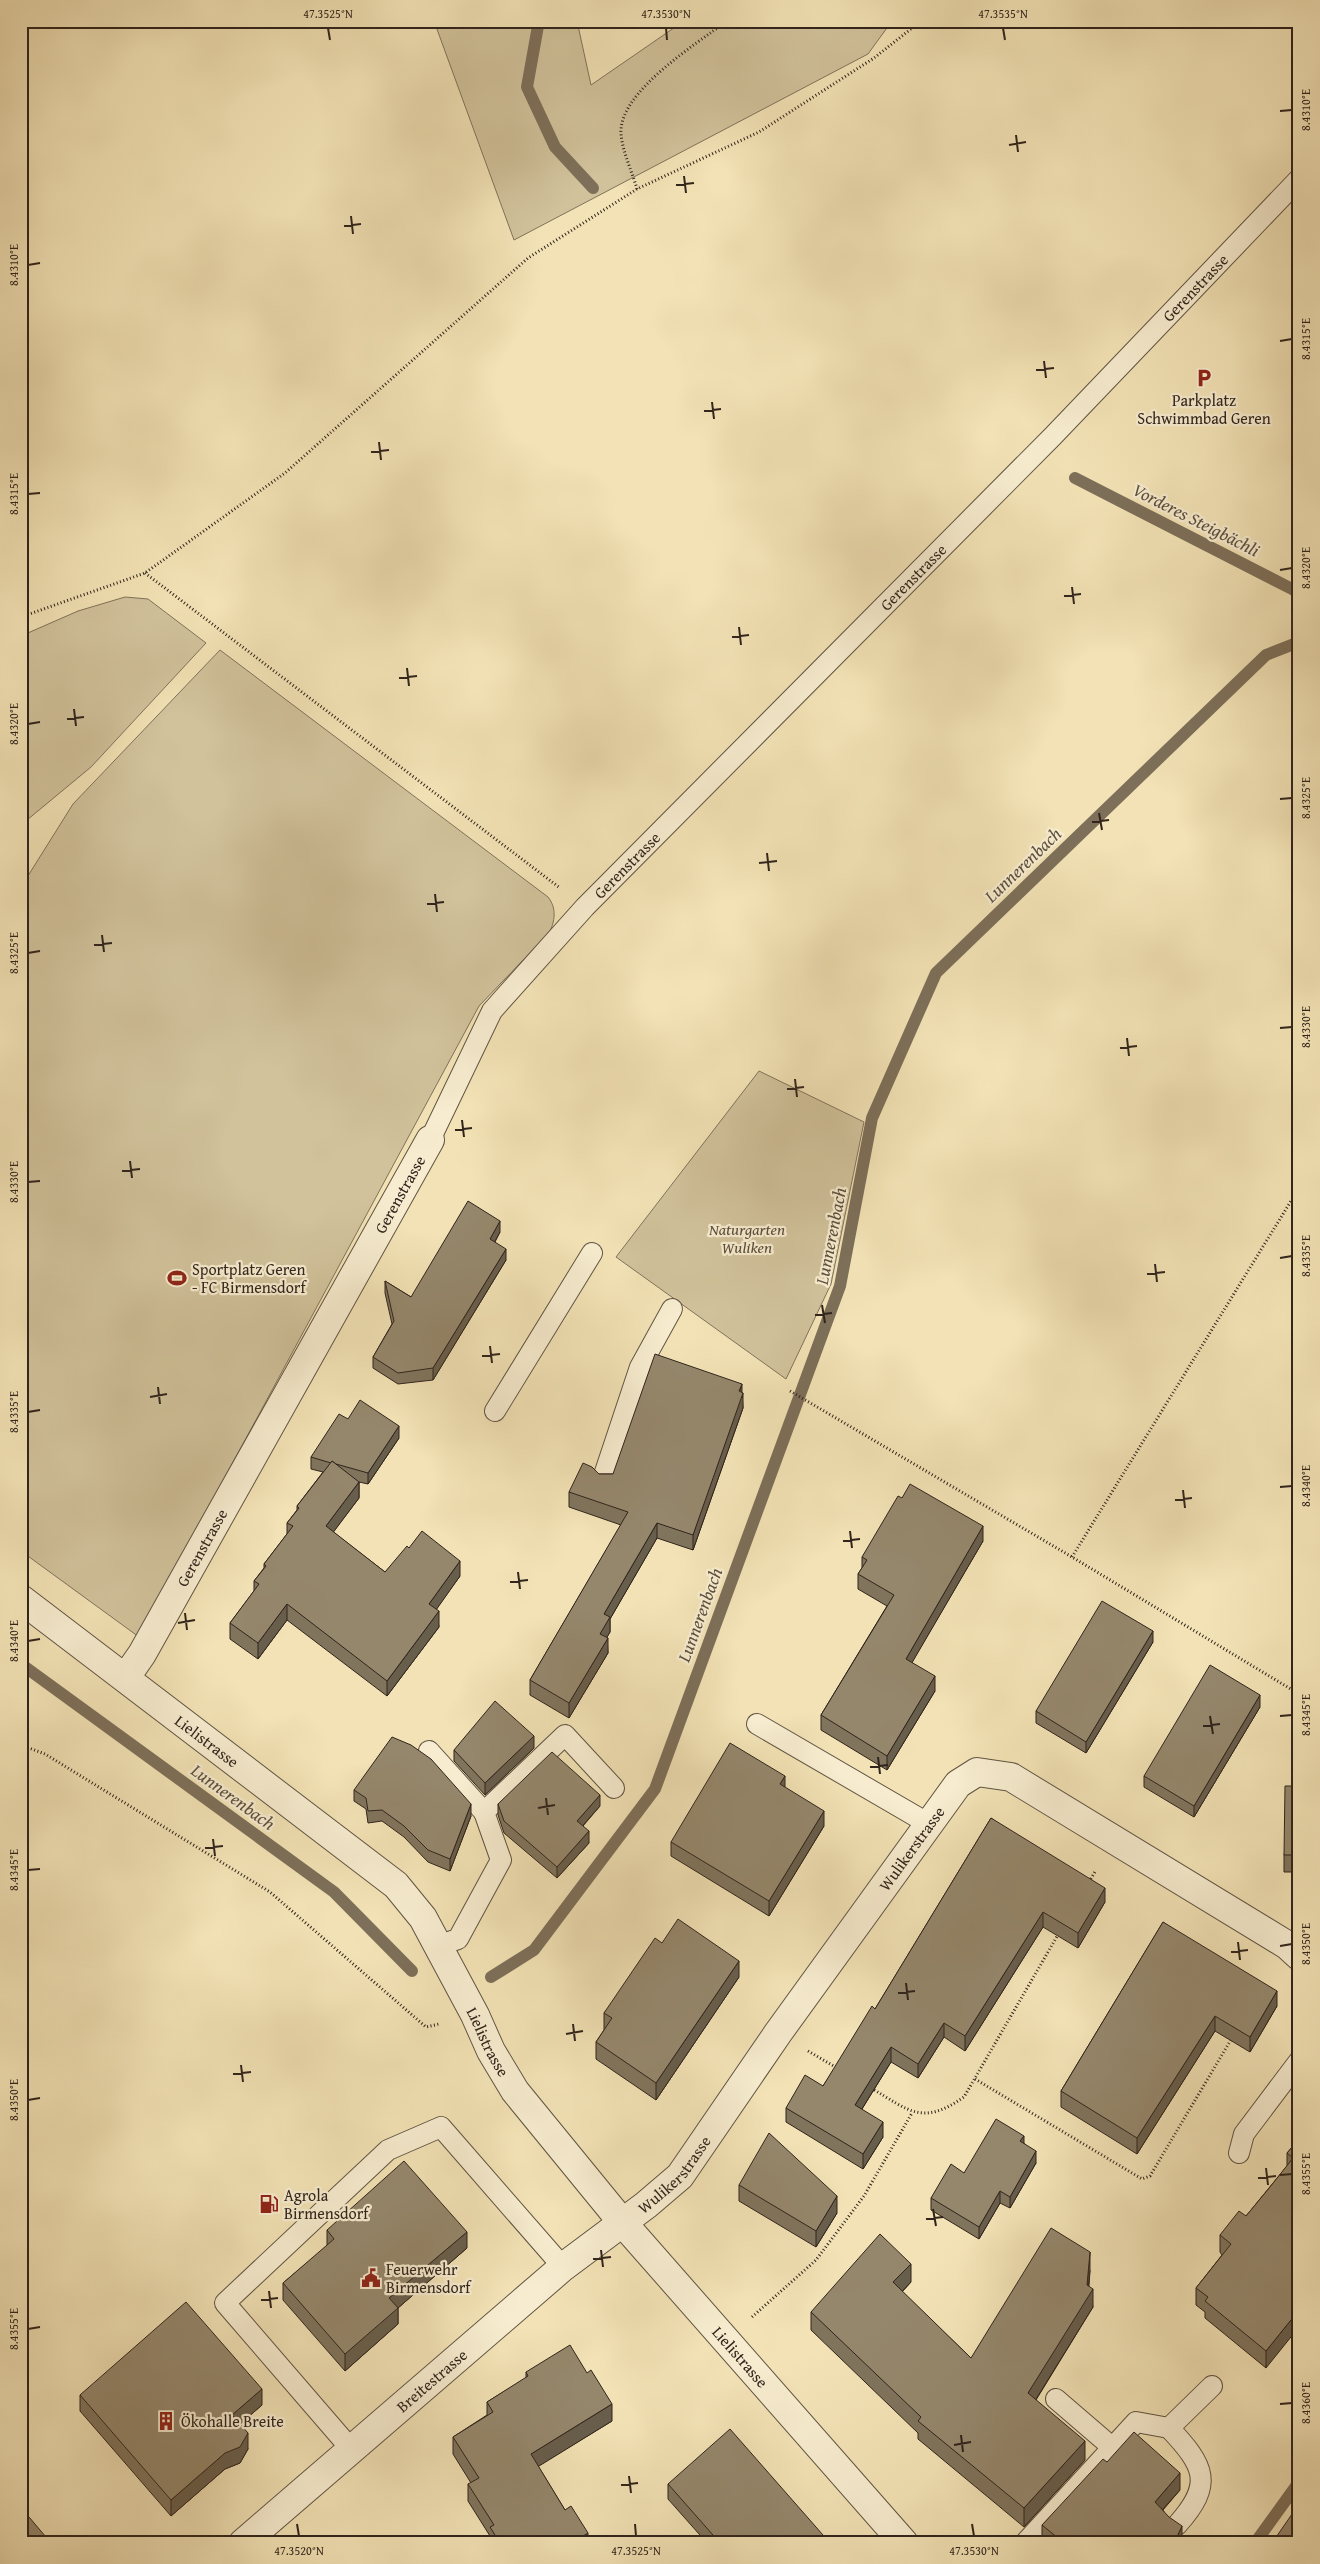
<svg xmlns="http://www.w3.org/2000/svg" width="1320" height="2564" font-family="'Gentium Book Plus',serif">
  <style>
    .green { fill: #d1c29b; stroke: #80735c }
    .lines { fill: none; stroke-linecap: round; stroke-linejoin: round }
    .stream { stroke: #7d6f59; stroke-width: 12 }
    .lane-casing { stroke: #605442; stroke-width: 22 }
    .street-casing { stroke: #605442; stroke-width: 30 }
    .path { stroke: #30241c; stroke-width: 3; stroke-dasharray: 1 2.5; stroke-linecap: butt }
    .lane { stroke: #f7eccf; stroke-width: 20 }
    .street { stroke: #f7eccf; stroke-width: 28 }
    .wall { fill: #80745d; stroke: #30241c }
    .shaded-wall { fill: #685e4c; stroke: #30241c }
    .building { fill: #95876c; stroke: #30241c }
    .ticks { fill: none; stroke: #30241c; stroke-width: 2 }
    .labels { text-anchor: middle; stroke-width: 4.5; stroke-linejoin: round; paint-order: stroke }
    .street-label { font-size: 16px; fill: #30241c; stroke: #f7eccf }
    .poi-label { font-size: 16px; fill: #30241c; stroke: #f7eccf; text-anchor: start }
    .park-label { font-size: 16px; font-style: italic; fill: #584c3c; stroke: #f7eccf }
    .water-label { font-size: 18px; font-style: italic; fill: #5d503f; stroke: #f7eccf }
    .neatline { fill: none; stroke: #30241c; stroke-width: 2 }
    .ticks-label { font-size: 12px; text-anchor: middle; fill: #30241c }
  </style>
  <rect width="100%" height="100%" fill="#f2e2b5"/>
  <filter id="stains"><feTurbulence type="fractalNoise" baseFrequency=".004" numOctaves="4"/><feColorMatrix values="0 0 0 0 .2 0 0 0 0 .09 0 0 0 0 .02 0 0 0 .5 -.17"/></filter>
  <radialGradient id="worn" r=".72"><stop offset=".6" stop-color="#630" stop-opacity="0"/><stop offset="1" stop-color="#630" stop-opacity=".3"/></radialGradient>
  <g class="green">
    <polygon points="434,21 577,21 591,85 684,21 892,21 868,54 514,240"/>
    <polygon points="125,597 148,599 206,643 91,767 21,825 21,636 78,611"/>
    <path d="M220 650 548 897C557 908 555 922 549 933L479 1006 139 1637 21 1551V887L73 804Z"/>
    <polygon points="759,1071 864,1122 831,1284 786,1379 616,1257"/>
  </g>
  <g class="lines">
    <g class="stream">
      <polyline points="534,21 538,26 527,87 555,147 593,188"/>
      <polyline points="1075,478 1294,590 1299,596"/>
      <polyline points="21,1664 334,1892 412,1971"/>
      <polyline points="491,1977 534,1950 655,1789 840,1286 872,1118 936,973 1266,655 1299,642"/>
      <polyline points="1255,2543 1299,2482"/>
    </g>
    <g class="lane-casing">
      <g id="lane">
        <path id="s1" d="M430 1140 492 1011 585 907 1053 436 1299 179"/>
        <polyline points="495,1411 592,1253"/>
        <polyline points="603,1478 640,1367 672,1309"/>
        <polyline points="757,1724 929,1824"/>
        <polyline points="429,1751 484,1812"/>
        <polyline points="437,1946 458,1939 501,1860 484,1812 565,1735 614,1788"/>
        <polyline points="1239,2153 1244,2134 1299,2061"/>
        <polyline points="1056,2399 1113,2448"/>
        <path d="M1169 2428C1205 2466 1214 2484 1177 2525"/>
        <polyline points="351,2449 225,2303 388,2150 441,2127 563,2267"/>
        <polyline points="1025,2543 1136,2422 1169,2428 1212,2386"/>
      </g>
    </g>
    <g class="street-casing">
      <g id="street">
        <path id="s2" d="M21 1599 396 1885 423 1918 475 2015 491 2051 515 2091 622 2222 904 2543"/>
        <path id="s3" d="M126 1677 142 1654 430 1140"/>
        <path id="s4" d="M243 2543 563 2267 646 2205 680 2176 778 2033 958 1784 977 1772 1011 1777 1287 1945 1299 1956"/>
      </g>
    </g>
    <g class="path">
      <path d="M637 189C632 171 622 151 621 133 619 92 696 44 727 21"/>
      <polyline points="145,573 560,888"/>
      <polyline points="21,617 145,573 285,473 528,258 637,189 759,132 874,58 921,21"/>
      <polyline points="790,1391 1072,1557 1299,1694"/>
      <polyline points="1072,1557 1299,1188"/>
      <polyline points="21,1745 45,1754 270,1892 426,2027 439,2024"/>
      <polyline points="1089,1882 1096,1870"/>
      <polyline points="808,2051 837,2068"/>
      <polyline points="975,2079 1142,2179 1150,2176 1232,2038"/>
      <path d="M871 2088C910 2111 922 2126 964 2097L1059 1933"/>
      <polyline points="752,2317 816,2260 864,2196 912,2113"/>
    </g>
    <use href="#lane" class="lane"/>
    <use href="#street" class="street"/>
  </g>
  <g class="wall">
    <polygon points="500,1232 495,1242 506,1260 433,1380 398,1384 373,1368 373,1357 392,1324 385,1293 385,1281 411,1297"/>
    <polygon points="742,1392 743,1408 693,1550 657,1538 610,1619 610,1632 607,1637 608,1653 569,1718 530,1695 530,1680 621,1525 569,1507 569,1492 599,1474 613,1474"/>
    <polygon points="348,1419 399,1438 368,1484 359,1482 359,1498 333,1532 385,1572 409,1548 460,1576 436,1609 439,1627 387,1696 287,1620 258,1659 230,1639 230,1623 254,1591 254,1581 264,1568 264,1564 287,1534 287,1523 297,1510 297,1506 323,1472 311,1469 311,1457"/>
    <polygon points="983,1541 912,1662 935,1691 887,1770 821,1730 821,1715 887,1606 858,1589 858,1574 862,1568 862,1557"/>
    <polygon points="1153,1642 1086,1753 1036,1723 1036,1711"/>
    <polygon points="1260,1707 1194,1817 1144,1787 1144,1776"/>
    <polygon points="534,1748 485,1795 454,1761 454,1750"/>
    <polygon points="1299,1786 1299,1872 1284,1872 1284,1855"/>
    <polygon points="354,1790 471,1816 450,1871 428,1862 404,1837 382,1821 368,1823 366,1809 354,1801"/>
    <polygon points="498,1804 600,1806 583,1826 589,1843 557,1878 504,1833 498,1815"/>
    <polygon points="991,1818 1105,1902 1078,1948 1043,1927 965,2051 944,2037 918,2078 891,2062 862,2109 883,2137 863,2169 786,2122 786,2108 823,2086 875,2009"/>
    <polygon points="824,1826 769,1916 671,1856 671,1842"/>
    <polygon points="1163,1922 1277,2006 1250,2052 1215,2031 1137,2154 1061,2107 1061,2091"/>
    <polygon points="662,1943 739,1977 656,2100 596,2059 596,2042 604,2030 604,2013"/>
    <polygon points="1299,2139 1266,2368 1205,2318 1205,2312 1196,2305 1196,2288 1222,2255 1220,2252 1220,2235 1246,2216 1287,2166 1287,2153"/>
    <polygon points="1024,2143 1036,2163 1010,2208 1000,2203 979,2239 931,2210 931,2198 964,2173"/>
    <polygon points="739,2185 837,2213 816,2247 739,2201"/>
    <polygon points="327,2230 467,2248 398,2308 398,2324 345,2371 283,2300 283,2283 327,2246"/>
    <polygon points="1090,2270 1089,2286 1093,2307 1036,2400 1085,2460 1024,2527 918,2439 918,2433 811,2330 811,2312 911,2282 902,2292 971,2358"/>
    <polygon points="526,2372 612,2421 538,2466 565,2510 588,2543 490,2543 490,2536 468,2501 468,2484 471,2483 453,2454 453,2437 487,2415 487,2402 526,2378"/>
    <polygon points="80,2395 262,2405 240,2424 248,2449 240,2463 225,2469 171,2516 80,2411"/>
    <polygon points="1107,2462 1180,2490 1163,2510 1182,2543 1043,2543 1042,2542 1042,2525"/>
    <polygon points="668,2484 830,2543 707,2543 668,2499"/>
  </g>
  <g class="shaded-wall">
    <polygon points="500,1221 500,1232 490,1250 490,1239"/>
    <polygon points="506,1249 506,1260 433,1380 433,1368"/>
    <polygon points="742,1384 742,1398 743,1393 743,1408 693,1550 693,1535"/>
    <polygon points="399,1426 399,1438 368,1484 368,1473"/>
    <polygon points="359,1482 359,1498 326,1542 326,1526"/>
    <polygon points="657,1523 657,1538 610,1619 610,1632 600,1649 600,1634 604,1614"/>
    <polygon points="983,1526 983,1541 906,1673 906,1659"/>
    <polygon points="460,1561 460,1576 429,1620 429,1604"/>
    <polygon points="287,1604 287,1620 258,1659 258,1643"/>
    <polygon points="439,1611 439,1627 387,1696 387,1681"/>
    <polygon points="1153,1631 1153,1642 1086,1753 1086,1742"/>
    <polygon points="608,1638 608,1653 569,1718 569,1703"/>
    <polygon points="935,1676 935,1691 887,1770 887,1756"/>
    <polygon points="1260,1695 1260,1707 1194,1817 1194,1806"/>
    <polygon points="534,1736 534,1748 485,1795 485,1783"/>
    <polygon points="785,1776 785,1791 780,1784"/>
    <polygon points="600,1795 600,1806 577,1832 577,1821"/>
    <polygon points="471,1804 471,1816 450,1871 450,1859"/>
    <polygon points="824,1811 824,1826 769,1916 769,1901"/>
    <polygon points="589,1831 589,1843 557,1878 557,1867"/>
    <polygon points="1105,1888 1105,1902 1078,1948 1078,1933"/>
    <polygon points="1043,1912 1043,1927 965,2051 965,2036"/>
    <polygon points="739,1961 739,1977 656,2100 656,2083"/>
    <polygon points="1277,1991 1277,2006 1250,2052 1250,2037"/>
    <polygon points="1215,2016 1215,2031 1137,2154 1137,2138"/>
    <polygon points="944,2023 944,2037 918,2078 918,2064"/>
    <polygon points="891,2047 891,2062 855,2120 855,2105"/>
    <polygon points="883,2122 883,2137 863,2169 863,2154"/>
    <polygon points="1024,2136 1024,2147 1020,2141"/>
    <polygon points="1036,2151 1036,2163 1010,2208 1010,2197"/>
    <polygon points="1000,2191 1000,2203 979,2239 979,2227"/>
    <polygon points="837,2196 837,2213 816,2247 816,2231"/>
    <polygon points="467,2232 467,2248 398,2308 398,2324 345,2371 345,2354 389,2298"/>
    <polygon points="1090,2252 1090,2270 1087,2297 1093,2289 1093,2307 1028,2412 1028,2393 1087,2285"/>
    <polygon points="911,2264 911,2282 893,2301 893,2282"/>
    <polygon points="1299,2310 1299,2327 1266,2368 1266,2351"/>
    <polygon points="262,2389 262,2405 232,2431 232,2415"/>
    <polygon points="612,2404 612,2421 531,2471 531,2454"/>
    <polygon points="248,2433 248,2449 240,2463 225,2469 171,2516 171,2500"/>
    <polygon points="1085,2441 1085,2460 1024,2527 1024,2508"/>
    <polygon points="1180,2473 1180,2490 1155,2518 1155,2502"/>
    <polygon points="1182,2526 1182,2543 1174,2543"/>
    <polygon points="588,2533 588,2543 572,2543"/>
  </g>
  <g class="building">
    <polygon points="468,1201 500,1221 490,1239 506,1249 433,1368 398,1373 373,1357 394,1321 385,1281 411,1297"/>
    <polygon points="655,1354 742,1384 739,1391 743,1393 693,1535 657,1523 604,1614 610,1617 600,1634 608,1638 569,1703 530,1680 628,1512 569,1492 583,1463 592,1467 599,1474 613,1474"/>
    <polygon points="360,1400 399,1426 368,1473 336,1464 332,1461 331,1463 311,1457 339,1414 348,1419"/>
    <polygon points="332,1461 359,1482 326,1526 385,1572 407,1546 409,1548 422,1531 460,1561 429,1604 439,1611 387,1681 287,1604 258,1643 230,1623 259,1584 254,1581 266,1566 264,1564 293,1526 287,1523 299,1508 297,1506"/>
    <polygon points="910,1484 983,1526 906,1659 935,1676 887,1756 821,1715 894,1595 858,1574 867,1560 862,1557 898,1496 902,1498"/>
    <polygon points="1102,1601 1153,1631 1086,1742 1036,1711"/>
    <polygon points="1210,1665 1260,1695 1194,1806 1144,1776"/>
    <polygon points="495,1701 534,1736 485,1783 454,1750"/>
    <polygon points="392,1737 411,1745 431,1759 471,1804 450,1859 428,1850 404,1826 382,1810 368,1811 366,1798 354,1790"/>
    <polygon points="730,1743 785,1776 780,1784 824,1811 769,1901 671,1842"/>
    <polygon points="552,1752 600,1795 577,1821 589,1831 557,1867 504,1821 498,1804"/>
    <polygon points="1285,1786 1299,1786 1299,1855 1284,1855"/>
    <polygon points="991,1818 1105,1888 1078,1933 1043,1912 965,2036 944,2023 918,2064 891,2047 855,2105 883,2122 863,2154 786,2108 805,2075 823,2086 872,2006 875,2009"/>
    <polygon points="678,1919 739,1961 656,2083 596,2042 612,2018 604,2013 655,1938 662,1943"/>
    <polygon points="1163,1922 1277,1991 1250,2037 1215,2016 1137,2138 1061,2091"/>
    <polygon points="996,2119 1024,2136 1020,2141 1036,2151 1010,2197 1000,2191 979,2227 931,2198 951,2164 964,2173"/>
    <polygon points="769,2133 837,2196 816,2231 739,2185"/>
    <polygon points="1299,2139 1299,2310 1266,2351 1205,2301 1208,2297 1196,2288 1231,2244 1220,2235 1239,2211 1246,2216 1270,2187 1293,2158 1287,2153"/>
    <polygon points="404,2161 467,2232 389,2298 398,2308 345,2354 283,2283 334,2239 327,2230"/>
    <polygon points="1051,2228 1090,2252 1087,2285 1093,2289 1028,2393 1085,2441 1024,2508 918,2421 921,2417 811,2312 880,2234 911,2264 893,2282 971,2358"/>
    <polygon points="186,2302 262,2389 232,2415 248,2433 240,2447 225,2453 171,2500 80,2395"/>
    <polygon points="570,2345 587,2373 591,2370 612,2404 531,2454 565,2510 571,2506 588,2533 572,2543 500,2543 490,2527 494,2525 468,2484 479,2478 453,2437 493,2412 487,2402 528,2376 526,2372"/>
    <polygon points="730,2429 830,2543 720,2543 668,2484"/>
    <polygon points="1134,2432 1180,2473 1155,2502 1169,2517 1182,2526 1174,2543 1064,2543 1042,2525 1103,2459 1107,2462"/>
    <polygon points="1299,2504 1299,2543 1272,2543"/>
    <polygon points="29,2517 51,2543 21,2543 21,2524"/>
  </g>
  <path class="ticks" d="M328 28 330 40M666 28 667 40M1003 28 1005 40M1280 111 1292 110M1016 135 1018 152M1009 145 1026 142M684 176 686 193M676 185 694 183M351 216 353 234M344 226 361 224M28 265 40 263M1280 341 1292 339M1044 361 1046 378M1036 370 1054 368M712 402 714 419M704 411 721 409M379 442 381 460M371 452 389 450M28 494 40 493M1280 570 1292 568M1072 587 1074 604M1064 596 1081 594M739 627 741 645M732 637 749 635M407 668 409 686M399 678 417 676M74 709 76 726M67 719 84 717M28 724 40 722M1280 799 1292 798M1099 813 1102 830M1092 822 1109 820M767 853 769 871M759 863 777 861M435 894 437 912M427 904 444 902M102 935 104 952M94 945 112 943M28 953 40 951M1280 1028 1292 1027M1127 1038 1129 1056M1120 1048 1137 1046M795 1079 797 1097M787 1089 804 1087M462 1120 464 1137M455 1130 472 1128M130 1161 132 1178M122 1171 140 1169M28 1182 40 1181M1280 1258 1292 1256M1155 1264 1157 1282M1147 1274 1165 1272M822 1305 825 1323M815 1315 832 1313M490 1346 492 1363M482 1356 500 1354M158 1387 160 1404M150 1397 167 1394M28 1412 40 1410M1280 1487 1292 1486M1183 1490 1185 1508M1175 1500 1192 1498M850 1531 852 1548M843 1541 860 1539M518 1572 520 1589M510 1582 528 1580M185 1613 187 1630M178 1623 195 1620M28 1641 40 1639M1210 1716 1213 1734M1280 1716 1292 1715M1203 1726 1220 1724M878 1757 880 1774M870 1767 888 1765M546 1798 548 1815M538 1808 555 1805M213 1839 215 1856M205 1848 223 1846M28 1870 40 1869M1238 1942 1240 1960M1280 1946 1292 1944M1231 1952 1248 1950M906 1983 908 2000M898 1993 915 1991M573 2024 575 2041M566 2034 583 2031M241 2065 243 2082M233 2074 251 2072M28 2100 40 2098M1266 2168 1268 2185M1280 2175 1292 2174M1258 2178 1276 2176M933 2209 936 2226M926 2219 943 2217M601 2250 603 2267M593 2259 611 2257M269 2291 271 2308M261 2300 278 2298M28 2329 40 2327M1280 2404 1292 2403M961 2435 963 2452M954 2445 971 2442M629 2476 631 2493M621 2485 638 2483M297 2524 299 2536M635 2524 636 2536M972 2524 974 2536"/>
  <defs>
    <g id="parking-bare" transform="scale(1.5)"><path d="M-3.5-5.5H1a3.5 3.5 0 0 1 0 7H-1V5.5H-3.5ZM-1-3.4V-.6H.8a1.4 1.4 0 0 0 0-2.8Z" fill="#8f2418" stroke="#f7eccf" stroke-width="2.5" paint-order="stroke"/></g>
    <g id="stadium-bare" transform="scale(1.5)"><path d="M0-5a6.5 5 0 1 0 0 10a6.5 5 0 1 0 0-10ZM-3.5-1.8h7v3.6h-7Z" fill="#8f2418" stroke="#f7eccf" stroke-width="2.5" paint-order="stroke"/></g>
    <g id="fuel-bare" transform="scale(1.5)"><path d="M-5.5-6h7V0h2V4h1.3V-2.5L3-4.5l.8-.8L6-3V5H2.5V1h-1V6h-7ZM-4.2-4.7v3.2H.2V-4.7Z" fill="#8f2418" stroke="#f7eccf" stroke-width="2.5" paint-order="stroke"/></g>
    <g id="civic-bare" transform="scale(1.5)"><path d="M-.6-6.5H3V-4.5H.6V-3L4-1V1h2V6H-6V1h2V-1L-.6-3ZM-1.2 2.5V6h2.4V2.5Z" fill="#8f2418" stroke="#f7eccf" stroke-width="2.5" paint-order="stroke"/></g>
    <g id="building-bare" transform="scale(1.5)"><path d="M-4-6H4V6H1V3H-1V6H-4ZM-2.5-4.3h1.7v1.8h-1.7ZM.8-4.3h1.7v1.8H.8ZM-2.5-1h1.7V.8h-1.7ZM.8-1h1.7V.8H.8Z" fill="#8f2418" stroke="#f7eccf" stroke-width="2.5" paint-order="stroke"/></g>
  </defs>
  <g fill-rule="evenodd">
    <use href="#parking-bare" x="1204" y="378"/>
    <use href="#stadium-bare" x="177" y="1278"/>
    <use href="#fuel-bare" x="269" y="2204"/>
    <use href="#civic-bare" x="371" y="2278"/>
    <use href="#building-bare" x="166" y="2421"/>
  </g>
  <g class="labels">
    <g class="street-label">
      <text dy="6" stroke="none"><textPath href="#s1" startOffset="1152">Gerenstrasse</textPath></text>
      <text dy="6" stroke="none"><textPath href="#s1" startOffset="748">Gerenstrasse</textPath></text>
      <text dy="6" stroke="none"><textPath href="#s1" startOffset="342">Gerenstrasse</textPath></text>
      <text dy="6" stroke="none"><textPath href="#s3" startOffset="555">Gerenstrasse</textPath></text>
      <text dy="6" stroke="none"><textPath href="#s3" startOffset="150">Gerenstrasse</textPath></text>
      <text dy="6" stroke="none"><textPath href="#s2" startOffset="234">Lielistrasse</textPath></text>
      <text dy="6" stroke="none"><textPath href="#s4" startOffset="972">Wulikerstrasse</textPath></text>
      <text dy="6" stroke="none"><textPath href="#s2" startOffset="654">Lielistrasse</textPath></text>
      <text dy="6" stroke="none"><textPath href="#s4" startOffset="568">Wulikerstrasse</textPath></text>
      <text dy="6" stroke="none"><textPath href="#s2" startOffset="1059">Lielistrasse</textPath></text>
      <text dy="6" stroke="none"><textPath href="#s4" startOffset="249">Breitestrasse</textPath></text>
    </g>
    <g class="poi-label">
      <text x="1204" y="406" text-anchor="middle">Parkplatz<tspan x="1204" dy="18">Schwimmbad Geren</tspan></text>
      <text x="192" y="1275">Sportplatz Geren<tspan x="192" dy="18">- FC Birmensdorf</tspan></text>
      <text x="284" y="2201">Agrola<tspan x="284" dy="18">Birmensdorf</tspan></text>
      <text x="386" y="2275">Feuerwehr<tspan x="386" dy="18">Birmensdorf</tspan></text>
      <text x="181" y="2427">Ökohalle Breite</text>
    </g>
    <g class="park-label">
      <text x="747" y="1235">Naturgarten<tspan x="747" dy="18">Wuliken</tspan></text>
    </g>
    <g class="water-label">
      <text transform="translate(1196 520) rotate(27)" y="6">Vorderes Steigbächli</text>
      <text transform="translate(1023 865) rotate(-44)" y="6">Lunnerenbach</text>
      <text transform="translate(831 1236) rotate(-79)" y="6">Lunnerenbach</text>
      <text transform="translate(700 1615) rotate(-70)" y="6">Lunnerenbach</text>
      <text transform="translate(233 1797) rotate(36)" y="6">Lunnerenbach</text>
    </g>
  </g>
  <rect width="1320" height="2564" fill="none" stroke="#f2e2b5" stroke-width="55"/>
  <rect x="28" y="28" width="1264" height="2508" class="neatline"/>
  <g class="ticks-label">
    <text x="328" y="18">47.3525°N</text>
    <text x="666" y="18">47.3530°N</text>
    <text x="1003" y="18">47.3535°N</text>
    <text transform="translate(1306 110) rotate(-90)" y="4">8.4310°E</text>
    <text transform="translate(14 265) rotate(-90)" y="4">8.4310°E</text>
    <text transform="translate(1306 339) rotate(-90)" y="4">8.4315°E</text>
    <text transform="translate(14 494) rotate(-90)" y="4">8.4315°E</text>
    <text transform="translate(1306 568) rotate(-90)" y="4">8.4320°E</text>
    <text transform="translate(14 724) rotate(-90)" y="4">8.4320°E</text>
    <text transform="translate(1306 798) rotate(-90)" y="4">8.4325°E</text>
    <text transform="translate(14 953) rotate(-90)" y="4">8.4325°E</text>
    <text transform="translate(1306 1027) rotate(-90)" y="4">8.4330°E</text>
    <text transform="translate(14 1182) rotate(-90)" y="4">8.4330°E</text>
    <text transform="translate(1306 1256) rotate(-90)" y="4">8.4335°E</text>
    <text transform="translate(14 1412) rotate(-90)" y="4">8.4335°E</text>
    <text transform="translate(1306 1486) rotate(-90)" y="4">8.4340°E</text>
    <text transform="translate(14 1641) rotate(-90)" y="4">8.4340°E</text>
    <text transform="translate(1306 1715) rotate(-90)" y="4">8.4345°E</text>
    <text transform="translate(14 1870) rotate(-90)" y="4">8.4345°E</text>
    <text transform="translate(1306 1944) rotate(-90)" y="4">8.4350°E</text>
    <text transform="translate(14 2100) rotate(-90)" y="4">8.4350°E</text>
    <text transform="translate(1306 2174) rotate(-90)" y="4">8.4355°E</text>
    <text transform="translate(14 2329) rotate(-90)" y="4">8.4355°E</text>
    <text transform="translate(1306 2403) rotate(-90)" y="4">8.4360°E</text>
    <text x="299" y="2555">47.3520°N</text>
    <text x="636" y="2555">47.3525°N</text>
    <text x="974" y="2555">47.3530°N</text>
  </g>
  <rect width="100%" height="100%" filter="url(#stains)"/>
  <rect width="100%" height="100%" fill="url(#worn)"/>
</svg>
